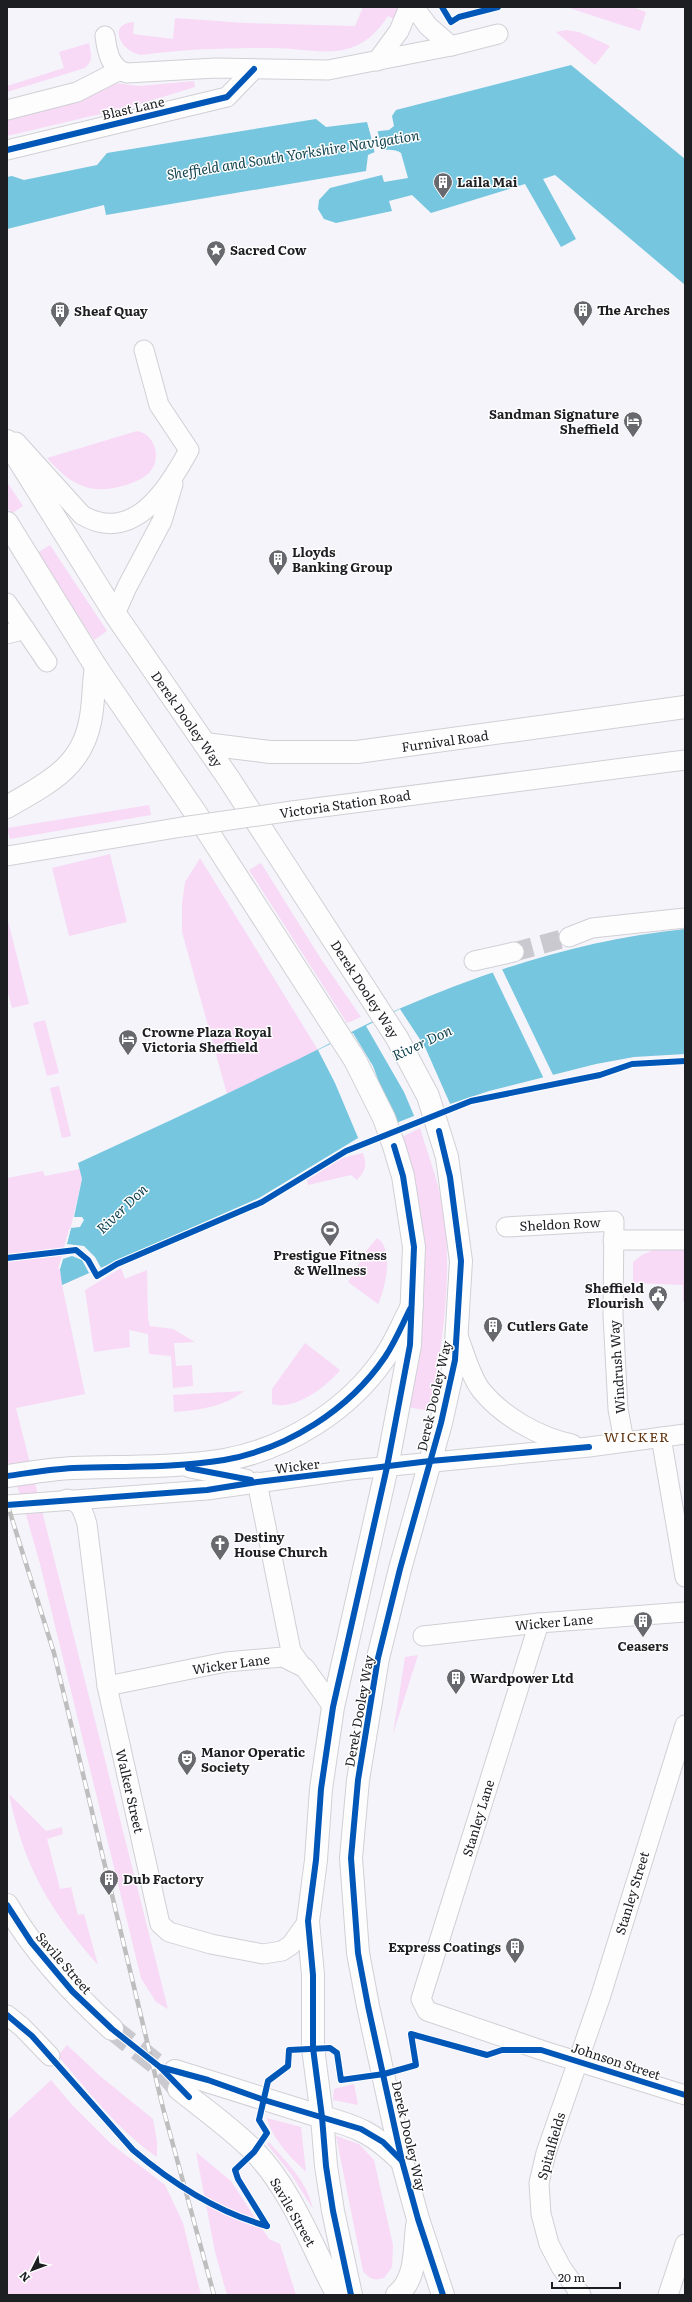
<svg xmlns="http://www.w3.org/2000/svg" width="692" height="2302" font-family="Literata,serif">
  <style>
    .green { fill: #f8daf6 }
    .water { fill: #76c6df }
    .pier { fill: #f4f4fa }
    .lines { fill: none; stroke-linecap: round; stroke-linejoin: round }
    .street-tunnel { stroke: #c9c9cf; stroke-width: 19; stroke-dasharray: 19 10; stroke-linecap: butt }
    .primary-tunnel { stroke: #c9c9cf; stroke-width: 22; stroke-dasharray: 22 11; stroke-linecap: butt }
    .street-casing { stroke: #d0d0d5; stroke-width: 21 }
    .secondary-casing { stroke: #d0d0d5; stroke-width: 24 }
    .primary-casing { stroke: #d0d0d5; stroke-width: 24 }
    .highway-casing { stroke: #d0d0d5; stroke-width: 24 }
    .street { stroke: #fdfdfe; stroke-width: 19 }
    .secondary { stroke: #fdfdfe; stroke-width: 22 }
    .primary { stroke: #fdfdfe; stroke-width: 22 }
    .highway { stroke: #fdfdfe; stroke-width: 22 }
    .rail-casing { stroke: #bebebe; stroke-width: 4.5 }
    .rail { stroke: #fff; stroke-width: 3; stroke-dasharray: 9; stroke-linecap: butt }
    .street-bridge-casing { stroke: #d0d0d5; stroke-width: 21; stroke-linecap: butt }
    .street-bridge { stroke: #fdfdfe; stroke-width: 19 }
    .cycleway-casing { stroke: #fff; stroke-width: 8 }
    .cycleway { stroke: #0057b8; stroke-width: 6 }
    .labels { text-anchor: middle; stroke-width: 3; stroke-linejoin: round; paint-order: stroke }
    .street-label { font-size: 13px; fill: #1d1e22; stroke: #fff }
    .poi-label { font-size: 13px; font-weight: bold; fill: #1d1e22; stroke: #fff; text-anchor: start }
    .water-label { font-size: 14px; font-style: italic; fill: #144553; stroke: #fff }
    .neighbourhood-label { font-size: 14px; letter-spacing: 1px; fill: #643713; stroke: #fff }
  </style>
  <rect width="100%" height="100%" fill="#f4f4fa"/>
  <g class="green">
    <path d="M363 7H398L394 19 388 16C377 33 363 46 343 50 320 54 296 48 272 48 229 48 185 49 141 55 121 52 106 24 134 22L133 34 173 39 175 18 245 23 355 26Z"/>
    <polygon points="566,7 632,7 646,12 640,31"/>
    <polygon points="566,30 579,32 610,46 595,65 556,32"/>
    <path d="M89 43C91 54 94 60 85 68L7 92V86L64 68 59 52Z"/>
    <polygon points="194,81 195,87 130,107 7,136 7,118 114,83 140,86"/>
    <path d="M137 431C154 434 161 455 152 469 146 478 135 482 126 485 90 496 71 485 47 458Z"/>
    <polygon points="7,482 23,506 11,514 7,507"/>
    <polygon points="50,545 107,631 94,640 37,553"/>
    <polygon points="149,805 151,815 10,839 7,828"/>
    <polygon points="110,854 127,922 69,936 52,868"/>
    <polygon points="200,858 318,1050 227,1094 182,932 182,904 185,882"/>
    <polygon points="261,863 321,959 361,1017 347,1023 249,870"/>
    <polygon points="7,917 29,1004 12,1008 7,989"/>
    <polygon points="45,1020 59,1073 47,1076 33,1023"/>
    <polygon points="59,1086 71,1136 62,1138 50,1088"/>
    <path d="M420 1128C426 1149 434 1169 439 1190 456 1262 443 1339 430 1411L407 1407 418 1348 400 1138Z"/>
    <path d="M363 1153C367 1166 366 1170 357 1180L351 1175 308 1185 307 1180 342 1158Z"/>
    <polygon points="80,1169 82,1179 66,1247 89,1273 62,1285 85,1394 16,1408 168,2009 156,2002 141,1978 40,1564 21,1497 7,1460 7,1178 43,1171 45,1176"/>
    <path d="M377 1238C395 1249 385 1289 378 1304L348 1282 367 1250Z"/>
    <polygon points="658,1248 685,1248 685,1301 683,1301 683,1285 633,1283 633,1262 642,1255"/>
    <polygon points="121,1268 125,1279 147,1270 148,1319 150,1326 173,1329 195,1342 174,1343 176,1366 192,1365 193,1386 173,1388 171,1356 149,1354 148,1334 129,1330 130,1347 94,1352 85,1290"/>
    <path d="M305 1343 340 1370C327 1386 295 1411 272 1404V1389Z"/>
    <path d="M244 1391C224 1407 199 1410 174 1412L173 1395Z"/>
    <polygon points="418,1655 393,1734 405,1657"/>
    <path d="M9 1794 46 1831 62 1827 63 1834 47 1839 60 1889 71 1887 78 1915 84 1914 98 1965C49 1909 24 1867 9 1794Z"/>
    <path d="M67 2045 100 2076 153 2119 157 2141V2157C118 2130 89 2092 58 2056Z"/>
    <polygon points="51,2080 72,2105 110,2143 165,2185 183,2223 201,2295 7,2295 7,2121"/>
    <polygon points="354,2084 358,2105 333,2100 334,2089"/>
    <path d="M267 2118 301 2127 306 2172C291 2158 272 2139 267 2118Z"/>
    <path d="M336 2136 359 2144 374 2160 393 2245 392 2267 384 2278C374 2281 369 2279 363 2271Z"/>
    <path d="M269 2142C287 2163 307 2181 313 2209L291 2174 267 2144Z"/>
    <polygon points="196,2152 231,2181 269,2239 280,2244 296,2295 227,2295 215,2252"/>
  </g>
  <g class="water">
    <path d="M571 65 685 159V285L555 175 543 179 576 239 561 247 525 184 431 213 412 195 389 201 392 211 336 223 324 219 318 209 319 200 330 188 382 175 384 182 408 178 401 153C393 147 377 150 368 155L366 171 106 215 104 205 7 229V177L12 176 24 180 97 165 107 153 316 119 326 127 367 122 370 132 389 130 394 126 392 116 396 110Z"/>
    <path d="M685 929V1054L634 1057 596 1064 489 1091 414 1116 358 1138 259 1198 62 1285 60 1269 71 1228 80 1227 84 1220 82 1217H74L82 1179 78 1163C147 1131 217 1099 286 1065 325 1047 362 1025 401 1008 492 969 586 939 685 929Z"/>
  </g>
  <g class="pier">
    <polygon points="367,120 371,129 377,129 383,153 375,154"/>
    <polygon points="501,967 554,1077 544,1079 492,971"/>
    <polygon points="400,1009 425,1047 451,1106 415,1118 404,1092 366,1026"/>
    <polygon points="353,1033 373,1066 395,1125 359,1140 335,1083 318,1050"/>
    <polygon points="71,1228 67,1244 84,1246 95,1257 101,1268 89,1273 82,1260 72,1256 63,1259 60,1269 58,1269 69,1229"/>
  </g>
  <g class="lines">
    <polyline class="street-tunnel" points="514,952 569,937"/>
    <polyline class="primary-tunnel" points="112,2029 160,2067 179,2089"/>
    <g class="street-casing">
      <g id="street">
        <polyline points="414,7 428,26 451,46"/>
        <path d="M105 36C107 51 110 69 127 73L216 68 328 70 451 46 498 34"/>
        <polyline points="377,61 399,31 409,7"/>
        <polyline points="7,110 77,92 118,71"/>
        <polyline points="7,150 227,97 254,69"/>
        <path d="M16 442 82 515C133 545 168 489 189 450L159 405 144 350"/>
        <polyline points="7,603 47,662"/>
        <polyline points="115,614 127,587 162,521 173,484"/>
        <polyline points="7,634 25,629"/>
        <polyline points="292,811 685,760"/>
        <polyline points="7,856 182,827"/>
        <polyline points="569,937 592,928 685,918"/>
        <polyline points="474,961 514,952"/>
        <polyline points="506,1227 614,1221 613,1315 618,1409 624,1441"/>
        <polyline points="613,1240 685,1240"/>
        <path d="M458 1336C465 1354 470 1375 481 1390 503 1417 539 1437 572 1444"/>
        <polyline points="661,1437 685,1577"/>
        <polyline points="190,1468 246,1479"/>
        <polyline points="257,1482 291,1651 300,1664"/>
        <path d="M67 1499C81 1502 83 1511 87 1524L107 1686 160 1924 169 1932 211 1944 263 1954 282 1951 291 1945 308 1921"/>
        <polyline points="7,1505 207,1490 350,1470 589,1447 685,1434"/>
        <polyline points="539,1623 421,1999 427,2011 541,2050 685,2095"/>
        <polyline points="423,1636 539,1623 685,1612"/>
        <polyline points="107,1686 226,1662 283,1657 305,1668 333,1707"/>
        <polyline points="7,2015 22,2027 50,2056"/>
        <polyline points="581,2295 561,2267 549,2244 541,2214 539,2183 546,2153 600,1998 685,1725"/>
        <polyline points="668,2295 685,2244"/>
      </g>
    </g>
    <g class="secondary-casing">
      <g id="secondary">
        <polyline points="205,744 270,752 357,752 685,707"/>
        <path d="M7 807C44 785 81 769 90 722 94 704 93 685 96 667"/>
      </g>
    </g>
    <g class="primary-casing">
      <g id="primary">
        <path d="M7 1476C29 1473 51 1469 73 1468 123 1466 174 1468 224 1460 287 1449 349 1410 385 1357 396 1341 403 1323 412 1306"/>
        <path d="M7 1905C35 1953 71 1992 112 2029"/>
        <polyline points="175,2071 322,2117"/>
        <path d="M179 2089C204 2109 231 2128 254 2151 291 2189 311 2244 335 2290L342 2295"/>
      </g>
    </g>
    <g class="highway-casing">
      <g id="highway">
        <polyline points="7,441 115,614 229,779 397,1038 428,1096 447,1157 461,1261 455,1360 441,1423 400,1569 378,1658 358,1780 351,1858 358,1953 368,2006 402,2161 418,2219 443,2295"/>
        <polyline points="7,523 96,667 197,815 355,1060 384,1118 394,1146 403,1176 414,1247 410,1345 387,1467 333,1707 321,1789 316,1860 308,1921 313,1975 313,2048 322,2117 326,2166 333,2211 351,2295"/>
        <path d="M322 2117C360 2127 374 2134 402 2161"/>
        <path d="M397 2295C417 2278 414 2250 417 2226"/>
      </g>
    </g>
    <use href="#street" class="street"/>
    <use href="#secondary" class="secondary"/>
    <use href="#primary" class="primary"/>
    <use href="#highway" class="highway"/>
    <g class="rail-casing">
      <polyline id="rail" points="7,1503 54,1653 163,2108 214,2295"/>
    </g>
    <use href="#rail" class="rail"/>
    <g class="street-bridge-casing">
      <polyline id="street-bridge" points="182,827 292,811"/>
    </g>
    <use href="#street-bridge" class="street-bridge"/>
    <g class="cycleway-casing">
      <g id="cycleway">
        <polyline points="442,7 451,22 459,17 498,7"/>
        <polyline points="7,150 227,97 254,69"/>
        <polyline points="439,1131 450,1177 461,1261 455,1360 441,1423 400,1569 378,1658 358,1780 351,1858 358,1953 368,2006 402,2161 418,2219 443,2295"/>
        <polyline points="7,1258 76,1250 88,1260 97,1276 117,1264 262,1202 346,1151 471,1101 600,1075 632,1064 685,1061"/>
        <polyline points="188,1468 251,1480"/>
        <path d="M7 1476C29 1473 51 1469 73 1468 123 1466 174 1468 224 1460 287 1449 349 1410 385 1357 395 1342 402 1325 410 1309"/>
        <polyline points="7,1505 207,1490 257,1482 430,1461 589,1447"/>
        <polyline points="7,1905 31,1942 72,1991 112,2029 160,2067 189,2097"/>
        <path d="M7 2015 32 2036 133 2150C173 2184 216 2212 267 2226"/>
        <polyline points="160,2067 208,2080 264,2100 361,2129 383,2142 402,2161"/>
        <polyline points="267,2226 238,2179 235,2170 254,2152 267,2133 259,2120 268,2081 288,2066 289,2050 330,2048 337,2053 341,2080 384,2074 416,2065 411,2034 487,2055 502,2050 541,2050 685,2095"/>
        <polyline points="351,2295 333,2211 326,2166 322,2117 313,2048 313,1975 308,1921 316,1860 321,1789 333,1707 387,1467 410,1345 414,1247 403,1176 394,1146"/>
      </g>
    </g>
    <use href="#cycleway" class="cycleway"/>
  </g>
  <defs>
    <g id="building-pin" transform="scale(1)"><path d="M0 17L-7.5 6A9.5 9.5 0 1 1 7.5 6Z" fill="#68696e" stroke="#fff"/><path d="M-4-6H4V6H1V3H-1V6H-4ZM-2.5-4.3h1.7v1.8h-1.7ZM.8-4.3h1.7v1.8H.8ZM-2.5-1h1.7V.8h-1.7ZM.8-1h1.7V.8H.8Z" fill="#fff"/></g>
    <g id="sight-pin" transform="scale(1)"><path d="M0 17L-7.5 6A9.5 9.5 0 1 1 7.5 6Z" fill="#68696e" stroke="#fff"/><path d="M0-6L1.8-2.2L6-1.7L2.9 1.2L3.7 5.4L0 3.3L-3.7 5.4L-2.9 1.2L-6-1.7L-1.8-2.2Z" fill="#fff"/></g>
    <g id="hotel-pin" transform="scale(1)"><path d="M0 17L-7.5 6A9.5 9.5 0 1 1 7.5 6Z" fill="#68696e" stroke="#fff"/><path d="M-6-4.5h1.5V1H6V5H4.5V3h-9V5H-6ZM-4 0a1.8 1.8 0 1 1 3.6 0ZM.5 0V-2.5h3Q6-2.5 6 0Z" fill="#fff"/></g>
    <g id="stadium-pin" transform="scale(1)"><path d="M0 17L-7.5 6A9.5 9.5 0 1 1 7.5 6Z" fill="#68696e" stroke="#fff"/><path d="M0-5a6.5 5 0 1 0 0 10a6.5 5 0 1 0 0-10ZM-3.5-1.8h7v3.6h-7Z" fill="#fff"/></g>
    <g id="civic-pin" transform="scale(1)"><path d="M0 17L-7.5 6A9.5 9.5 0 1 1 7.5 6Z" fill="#68696e" stroke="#fff"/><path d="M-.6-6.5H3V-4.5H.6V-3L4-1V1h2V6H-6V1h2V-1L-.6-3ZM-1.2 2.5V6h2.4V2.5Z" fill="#fff"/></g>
    <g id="church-pin" transform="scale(1)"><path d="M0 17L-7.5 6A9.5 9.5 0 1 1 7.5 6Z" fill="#68696e" stroke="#fff"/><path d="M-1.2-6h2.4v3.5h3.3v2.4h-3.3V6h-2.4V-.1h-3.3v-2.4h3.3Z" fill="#fff"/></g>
    <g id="theatre-pin" transform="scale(1)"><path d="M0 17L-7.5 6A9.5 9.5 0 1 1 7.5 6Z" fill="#68696e" stroke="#fff"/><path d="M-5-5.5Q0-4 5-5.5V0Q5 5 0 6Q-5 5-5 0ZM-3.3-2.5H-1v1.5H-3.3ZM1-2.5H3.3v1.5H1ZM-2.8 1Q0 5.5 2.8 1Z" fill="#fff"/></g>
  </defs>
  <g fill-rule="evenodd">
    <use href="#building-pin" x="443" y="182"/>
    <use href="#sight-pin" x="216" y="250"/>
    <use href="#building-pin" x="583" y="310"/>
    <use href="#building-pin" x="60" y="311"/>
    <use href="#hotel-pin" x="633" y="421"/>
    <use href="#building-pin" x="278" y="559"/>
    <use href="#hotel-pin" x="128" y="1039"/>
    <use href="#stadium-pin" x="330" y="1230"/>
    <use href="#civic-pin" x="658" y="1295"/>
    <use href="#building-pin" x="493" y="1326"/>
    <use href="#church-pin" x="220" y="1544"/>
    <use href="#building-pin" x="643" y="1621"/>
    <use href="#building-pin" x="456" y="1678"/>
    <use href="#theatre-pin" x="187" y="1759"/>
    <use href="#building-pin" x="109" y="1879"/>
    <use href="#building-pin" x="515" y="1947"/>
  </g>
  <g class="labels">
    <g class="street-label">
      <text transform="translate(133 108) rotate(-13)" y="5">Blast Lane</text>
      <text transform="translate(187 719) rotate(55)" y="5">Derek Dooley Way</text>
      <text transform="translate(445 741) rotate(-8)" y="5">Furnival Road</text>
      <text transform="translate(345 804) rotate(-8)" y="5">Victoria Station Road</text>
      <text transform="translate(365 989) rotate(57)" y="5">Derek Dooley Way</text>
      <text transform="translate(560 1224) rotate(-3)" y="5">Sheldon Row</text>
      <text transform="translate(617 1367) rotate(-94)" y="5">Windrush Way</text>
      <text transform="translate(434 1396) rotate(-77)" y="5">Derek Dooley Way</text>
      <text transform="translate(297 1466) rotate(-7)" y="5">Wicker</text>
      <text transform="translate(554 1622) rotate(-5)" y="5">Wicker Lane</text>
      <text transform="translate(231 1664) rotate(-8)" y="5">Wicker Lane</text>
      <text transform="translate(359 1711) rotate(-80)" y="5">Derek Dooley Way</text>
      <text transform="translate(130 1791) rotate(77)" y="5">Walker Street</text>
      <text transform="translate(478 1818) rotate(-73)" y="5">Stanley Lane</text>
      <text transform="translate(632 1893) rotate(-73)" y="5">Stanley Street</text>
      <text transform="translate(64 1963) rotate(49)" y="5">Savile Street</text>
      <text transform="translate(616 2061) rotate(18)" y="5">Johnson Street</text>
      <text transform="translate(409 2136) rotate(77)" y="5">Derek Dooley Way</text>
      <text transform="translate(551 2146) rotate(-74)" y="5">Spitalfields</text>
      <text transform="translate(293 2212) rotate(60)" y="5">Savile Street</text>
    </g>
    <g class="poi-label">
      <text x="457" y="187">Laila Mai</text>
      <text x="230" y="255">Sacred Cow</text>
      <text x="597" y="315">The Arches</text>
      <text x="74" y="316">Sheaf Quay</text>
      <text x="619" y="419" text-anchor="end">Sandman Signature<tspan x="619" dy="15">Sheffield</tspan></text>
      <text x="292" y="557">Lloyds<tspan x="292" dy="15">Banking Group</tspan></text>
      <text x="142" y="1037">Crowne Plaza Royal<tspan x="142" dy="15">Victoria Sheffield</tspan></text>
      <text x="330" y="1260" text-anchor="middle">Prestigue Fitness<tspan x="330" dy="15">&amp; Wellness</tspan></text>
      <text x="644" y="1293" text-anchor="end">Sheffield<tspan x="644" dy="15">Flourish</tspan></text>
      <text x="507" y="1331">Cutlers Gate</text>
      <text x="234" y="1542">Destiny<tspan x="234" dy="15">House Church</tspan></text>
      <text x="643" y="1651" text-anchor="middle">Ceasers</text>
      <text x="470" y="1683">Wardpower Ltd</text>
      <text x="201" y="1757">Manor Operatic<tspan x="201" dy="15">Society</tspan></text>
      <text x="123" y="1884">Dub Factory</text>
      <text x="501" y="1952" text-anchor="end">Express Coatings</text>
    </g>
    <g class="water-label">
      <text transform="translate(293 155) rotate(-9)" y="5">Sheffield and South Yorkshire Navigation</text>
      <text transform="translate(422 1043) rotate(-25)" y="5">River Don</text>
      <text transform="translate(122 1209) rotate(-44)" y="5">River Don</text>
    </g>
    <g class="neighbourhood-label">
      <text x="637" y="1442">WICKER</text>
    </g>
  </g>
  <rect width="692" height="2302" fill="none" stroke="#1d1e22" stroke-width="16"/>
  <g transform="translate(32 2270) rotate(228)" stroke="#ffffff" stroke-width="3" paint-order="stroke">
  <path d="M0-3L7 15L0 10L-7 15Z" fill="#1d1e22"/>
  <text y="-6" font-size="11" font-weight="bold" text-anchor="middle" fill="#1d1e22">N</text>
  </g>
  <path d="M552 2282v6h68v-6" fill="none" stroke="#1d1e22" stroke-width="2"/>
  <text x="558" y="2282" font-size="12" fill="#1d1e22" stroke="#ffffff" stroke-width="3" paint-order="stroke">20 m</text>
</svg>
